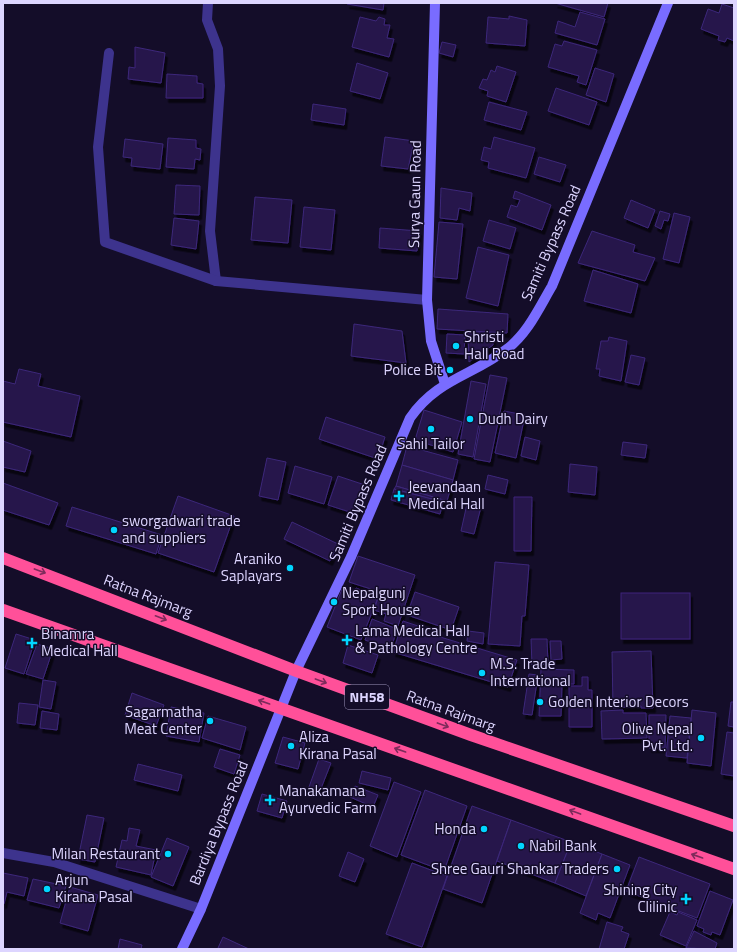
<svg xmlns="http://www.w3.org/2000/svg" width="737" height="952" font-family="'Titillium Web',sans-serif">
  <style>
    .building { fill: #25174c; stroke: #3d277a; filter: url(#shadow) }
    .lines { fill: none; stroke-linecap: round; stroke-linejoin: round }
    .street { stroke: #3d338d; stroke-width: 10 }
    .secondary { stroke: #796cff; stroke-width: 10 }
    .highway { stroke: #ff5099; stroke-width: 12 }
    .oneway { stroke: #7e2b5b }
    .poi-dot { fill: #01d5ff; stroke: #140d29; stroke-width: 1.5 }
    .labels { text-anchor: middle; stroke-width: 3; stroke-linejoin: round; paint-order: stroke }
    .shield { fill: #140d29; stroke: #a199bf; stroke-width: 1 }
    .shield-label { font-size: 14px; font-weight: bold; fill: #ddd5ff }
    .street-label { font-size: 15px; fill: #ddd5ff; stroke: #140d29 }
    .poi-label { font-size: 15px; fill: #ddd5ff; stroke: #140d29; text-anchor: start }
  </style>
  <defs>
    <filter id="shadow"><feDropShadow dx="2.5" dy="4.5" stdDeviation="0" flood-color="#0009"/></filter>
  </defs>
  <rect width="100%" height="100%" fill="#140d29"/>
  <g class="building">
    <polygon points="347,3 384,3 383,10 347,4"/>
    <polygon points="555,3 608,3 604,17"/>
    <polygon points="722,4 734,8 734,41 727,38 725,42 718,40 719,36 701,29 708,9 719,13"/>
    <polygon points="580,12 605,19 597,45 555,33 558,21 575,27"/>
    <polygon points="509,16 527,20 525,46 486,43 488,17 509,19"/>
    <polygon points="360,17 376,21 379,17 385,19 384,25 390,25 387,38 394,39 389,57 352,47"/>
    <polygon points="564,41 597,50 586,85 577,82 579,76 548,67 555,44 562,46"/>
    <polygon points="442,42 456,45 453,57 439,53"/>
    <polygon points="135,47 165,53 161,83 128,79 129,67 135,68"/>
    <polygon points="357,63 388,73 380,99 350,91"/>
    <polygon points="497,66 516,72 506,102 487,96 488,91 479,88 483,79 487,80 491,70 495,72"/>
    <polygon points="595,68 614,74 606,102 586,95"/>
    <polygon points="167,74 197,76 197,83 203,84 203,98 166,98"/>
    <polygon points="556,88 597,102 589,125 548,111"/>
    <polygon points="489,102 527,112 521,130 484,120"/>
    <polygon points="313,104 346,109 344,125 311,120"/>
    <polygon points="385,137 414,141 408,169 381,166"/>
    <polygon points="494,137 535,148 526,178 488,168 489,162 481,160 484,147 491,149"/>
    <polygon points="168,138 196,140 196,148 201,149 200,160 195,159 194,169 166,167"/>
    <polygon points="125,139 163,144 160,169 131,166 132,158 123,157"/>
    <polygon points="539,157 566,165 560,182 534,174"/>
    <polygon points="176,185 200,186 199,215 174,214"/>
    <polygon points="441,188 472,193 470,211 459,208 457,220 440,218"/>
    <polygon points="515,191 551,205 542,230 507,217 511,205 517,207 520,200 513,198"/>
    <polygon points="255,197 292,200 288,243 251,240"/>
    <polygon points="631,200 655,210 648,228 624,218"/>
    <polygon points="304,207 335,210 331,250 300,247"/>
    <polygon points="660,211 670,214 668,221 664,220 661,229 655,226"/>
    <polygon points="674,213 690,217 679,263 663,259"/>
    <polygon points="174,218 199,221 196,249 171,245"/>
    <polygon points="489,220 516,228 510,249 483,241"/>
    <polygon points="439,222 463,224 457,279 434,277"/>
    <polygon points="380,228 419,231 417,251 379,248"/>
    <polygon points="592,231 635,245 633,252 655,258 645,281 578,263"/>
    <polygon points="478,247 509,255 498,306 466,298"/>
    <polygon points="593,270 638,284 631,313 584,301"/>
    <polygon points="438,309 508,314 507,333 437,329"/>
    <polygon points="354,324 402,331 406,363 351,356"/>
    <polygon points="468,333 493,333 493,345 469,362"/>
    <polygon points="447,334 465,335 464,354 446,353"/>
    <polygon points="609,337 627,341 621,381 599,376 600,369 596,369 601,341 608,341"/>
    <polygon points="631,355 645,358 639,385 625,382"/>
    <polygon points="19,369 41,374 38,386 80,396 71,437 3,422 3,381 15,384"/>
    <polygon points="490,375 507,378 490,462 474,459"/>
    <polygon points="471,381 486,384 473,457 458,454"/>
    <polygon points="424,410 462,422 453,452 415,440"/>
    <polygon points="504,411 525,415 516,458 495,453"/>
    <polygon points="326,417 385,437 378,459 319,439"/>
    <polygon points="525,437 540,441 536,460 521,456"/>
    <polygon points="3,441 31,451 25,472 3,467"/>
    <polygon points="623,442 647,445 645,458 621,455"/>
    <polygon points="407,446 458,460 453,480 402,465"/>
    <polygon points="267,458 286,462 278,500 259,496"/>
    <polygon points="570,464 597,467 595,495 568,492"/>
    <polygon points="402,465 453,480 447,501 396,486"/>
    <polygon points="295,466 332,477 324,504 288,493"/>
    <polygon points="488,475 508,480 505,494 485,489"/>
    <polygon points="338,476 365,485 356,514 328,505"/>
    <polygon points="3,483 58,503 49,525 3,510"/>
    <polygon points="396,486 447,501 443,502 394,489"/>
    <polygon points="394,489 443,502 440,514 391,500"/>
    <polygon points="178,496 234,516 214,572 158,553"/>
    <polygon points="514,497 532,497 531,551 514,551"/>
    <polygon points="467,504 481,507 474,534 461,531"/>
    <polygon points="72,507 162,535 156,554 66,526"/>
    <polygon points="292,522 338,544 330,561 284,539"/>
    <polygon points="358,556 415,575 398,626 384,621 386,614 374,610 378,598 372,596 374,590 349,582"/>
    <polygon points="495,562 529,565 525,616 522,616 520,646 488,644"/>
    <polygon points="356,588 371,594 370,597 377,600 361,640 327,627 342,589 353,594"/>
    <polygon points="415,592 459,607 451,630 407,615"/>
    <rect x="621" y="593" width="69" height="46"/>
    <polygon points="372,619 397,629 391,649 365,640"/>
    <polygon points="403,621 421,627 420,631 517,660 508,687 393,652"/>
    <polygon points="468,631 484,633 483,644 467,641"/>
    <polygon points="16,634 35,640 24,674 5,668"/>
    <polygon points="531,639 547,639 548,664 532,665"/>
    <polygon points="550,641 561,641 562,659 551,660"/>
    <polygon points="37,644 53,649 43,679 26,674"/>
    <polygon points="348,645 378,655 372,673 343,663"/>
    <polygon points="651,651 653,708 641,708 641,706 613,708 612,652"/>
    <polygon points="541,669 574,670 574,684 562,684 561,716 539,716"/>
    <polygon points="529,674 538,675 532,715 523,714"/>
    <polygon points="582,677 588,677 588,690 592,690 592,727 569,727 569,686 582,686"/>
    <polygon points="43,680 56,682 51,709 39,707"/>
    <polygon points="132,693 164,705 156,726 125,715"/>
    <polygon points="731,702 734,702 734,727 728,726"/>
    <polygon points="19,703 38,705 35,725 17,723"/>
    <polygon points="171,707 204,713 199,742 166,736"/>
    <polygon points="623,710 623,713 646,713 647,738 602,739 601,711"/>
    <polygon points="692,710 716,713 711,766 687,763"/>
    <polygon points="42,711 59,714 57,730 40,728"/>
    <polygon points="649,715 666,715 665,748 649,748"/>
    <polygon points="208,716 246,727 240,750 202,738"/>
    <polygon points="670,716 691,718 687,758 666,756"/>
    <polygon points="727,732 734,733 734,776 721,774"/>
    <polygon points="283,737 305,743 298,769 275,763"/>
    <polygon points="220,749 240,755 234,774 214,767"/>
    <polygon points="319,759 331,763 320,791 309,787"/>
    <polygon points="138,764 182,775 178,791 134,780"/>
    <polygon points="362,771 391,778 388,790 359,783"/>
    <polygon points="394,782 421,792 397,857 370,846"/>
    <polygon points="355,786 378,795 373,807 350,797"/>
    <polygon points="425,790 467,806 444,871 401,855"/>
    <polygon points="262,794 287,801 282,818 257,811"/>
    <polygon points="472,806 511,820 482,903 443,889"/>
    <polygon points="87,815 104,818 95,862 78,859"/>
    <polygon points="511,820 571,842 555,883 497,861"/>
    <polygon points="129,828 140,830 136,846 156,850 151,875 116,867 122,840 127,841"/>
    <polygon points="167,838 189,847 173,886 151,877"/>
    <polygon points="571,842 602,854 586,896 555,883"/>
    <polygon points="348,852 364,859 355,882 339,876"/>
    <polygon points="602,854 630,865 610,918 598,913 596,920 580,913"/>
    <polygon points="639,857 710,884 697,918 626,891"/>
    <polygon points="412,863 447,876 422,947 386,934"/>
    <polygon points="3,873 28,878 24,896 7,892 4,904 3,904"/>
    <polygon points="33,879 66,886 59,908 27,900"/>
    <polygon points="70,887 98,895 88,931 60,923"/>
    <polygon points="710,891 733,900 720,935 712,932 711,935 703,932 704,929 697,926"/>
    <polygon points="670,912 677,915 678,912 697,920 686,946 660,935"/>
    <polygon points="607,922 623,927 621,931 629,934 624,949 599,949"/>
    <polygon points="694,931 717,943 715,949 686,948"/>
    <polygon points="223,937 249,949 220,949 218,948"/>
    <polygon points="120,939 142,945 141,949 118,949"/>
  </g>
  <g class="lines">
    <g class="street">
      <polyline points="208,3 207,20 218,49 220,86 210,231 216,281"/>
      <polyline points="109,53 98,147 105,242 216,281 427,300"/>
      <polyline points="3,853 54,862 201,909"/>
    </g>
    <g class="secondary">
      <polyline points="435,3 427,300 431,341 445,384"/>
      <path d="M182 949 201 909 296 671 351 557 410 418C437 379 472 376 507 349 528 333 539 308 552 286L668 3"/>
    </g>
    <g class="highway">
      <polyline points="3,558 296,671 471,735 734,826"/>
      <polyline points="3,610 734,869"/>
    </g>
  </g>
  <defs><path id="oneway-shaft" d="M-6 0H5M1.5-3L5.5 0L1.5 3" fill="none" stroke-width="1.6" stroke-linecap="round" stroke-linejoin="round"/></defs>
  <g class="oneway">
    <use href="#oneway-shaft" transform="translate(40 571) rotate(20)"/>
    <use href="#oneway-shaft" transform="translate(161 618) rotate(21)"/>
    <use href="#oneway-shaft" transform="translate(321 681) rotate(20)"/>
    <use href="#oneway-shaft" transform="translate(264 702) rotate(-161)"/>
    <use href="#oneway-shaft" transform="translate(443 725) rotate(20)"/>
    <use href="#oneway-shaft" transform="translate(400 750) rotate(-161)"/>
    <use href="#oneway-shaft" transform="translate(575 812) rotate(-160)"/>
    <use href="#oneway-shaft" transform="translate(697 856) rotate(-161)"/>
  </g>
  <g class="poi-dot">
    <circle cx="456" cy="346" r="4"/>
    <circle cx="450" cy="370" r="4"/>
    <circle cx="470" cy="419" r="4"/>
    <circle cx="431" cy="429" r="4"/>
    <path d="M397 490h4v4h4v4h-4v4h-4v-4h-4v-4h4z"/>
    <circle cx="114" cy="530" r="4"/>
    <circle cx="290" cy="568" r="4"/>
    <circle cx="334" cy="602" r="4"/>
    <path d="M345 634h4v4h4v4h-4v4h-4v-4h-4v-4h4z"/>
    <path d="M30 637h4v4h4v4h-4v4h-4v-4h-4v-4h4z"/>
    <circle cx="482" cy="673" r="4"/>
    <circle cx="540" cy="702" r="4"/>
    <circle cx="210" cy="721" r="4"/>
    <circle cx="701" cy="738" r="4"/>
    <circle cx="291" cy="746" r="4"/>
    <path d="M268 794h4v4h4v4h-4v4h-4v-4h-4v-4h4z"/>
    <circle cx="484" cy="829" r="4"/>
    <circle cx="521" cy="846" r="4"/>
    <circle cx="168" cy="854" r="4"/>
    <circle cx="617" cy="869" r="4"/>
    <circle cx="47" cy="889" r="4"/>
    <path d="M684 893h4v4h4v4h-4v4h-4v-4h-4v-4h4z"/>
  </g>
  <g class="labels">
    <rect class="shield" x="345" y="685" width="44" height="24" rx="3"/>
    <g class="shield-label">
      <text x="367" y="702">NH58</text>
    </g>
    <g class="street-label">
      <text transform="translate(415 194) rotate(-89)" y="5">Surya Gaun Road</text>
      <text transform="translate(551 243) rotate(-66)" y="5">Samiti Bypass Road</text>
      <text transform="translate(358 503) rotate(-67)" y="5">Samiti Bypass Road</text>
      <text transform="translate(148 596) rotate(21)" y="5">Ratna Rajmarg</text>
      <text transform="translate(451 711) rotate(20)" y="5">Ratna Rajmarg</text>
      <text transform="translate(219 823) rotate(-68)" y="5">Bardiya Bypass Road</text>
    </g>
    <g class="poi-label">
      <text x="464" y="342">Shristi<tspan x="464" dy="17">Hall Road</tspan></text>
      <text x="442" y="375" text-anchor="end">Police Bit</text>
      <text x="478" y="424">Dudh Dairy</text>
      <text x="431" y="449" text-anchor="middle">Sahil Tailor</text>
      <text x="408" y="492">Jeevandaan<tspan x="408" dy="17">Medical Hall</tspan></text>
      <text x="122" y="526">sworgadwari trade<tspan x="122" dy="17">and suppliers</tspan></text>
      <text x="282" y="564" text-anchor="end">Araniko<tspan x="282" dy="17">Saplayars</tspan></text>
      <text x="342" y="598">Nepalgunj<tspan x="342" dy="17">Sport House</tspan></text>
      <text x="355" y="636">Lama Medical Hall<tspan x="355" dy="17">&amp; Pathology Centre</tspan></text>
      <text x="41" y="639">Binamra<tspan x="41" dy="17">Medical Hall</tspan></text>
      <text x="490" y="669">M.S. Trade<tspan x="490" dy="17">International</tspan></text>
      <text x="548" y="707">Golden Interior Decors</text>
      <text x="202" y="717" text-anchor="end">Sagarmatha<tspan x="202" dy="17">Meat Center</tspan></text>
      <text x="693" y="734" text-anchor="end">Olive Nepal<tspan x="693" dy="17">Pvt. Ltd.</tspan></text>
      <text x="299" y="742">Aliza<tspan x="299" dy="17">Kirana Pasal</tspan></text>
      <text x="279" y="796">Manakamana<tspan x="279" dy="17">Ayurvedic Farm</tspan></text>
      <text x="476" y="834" text-anchor="end">Honda</text>
      <text x="529" y="851">Nabil Bank</text>
      <text x="160" y="859" text-anchor="end">Milan Restaurant</text>
      <text x="609" y="874" text-anchor="end">Shree Gauri Shankar Traders</text>
      <text x="55" y="885">Arjun<tspan x="55" dy="17">Kirana Pasal</tspan></text>
      <text x="677" y="895" text-anchor="end">Shining City<tspan x="677" dy="17">Clilinic</tspan></text>
    </g>
  </g>
  <rect width="737" height="952" fill="none" stroke="#ddd5ff" stroke-width="8"/>
</svg>
